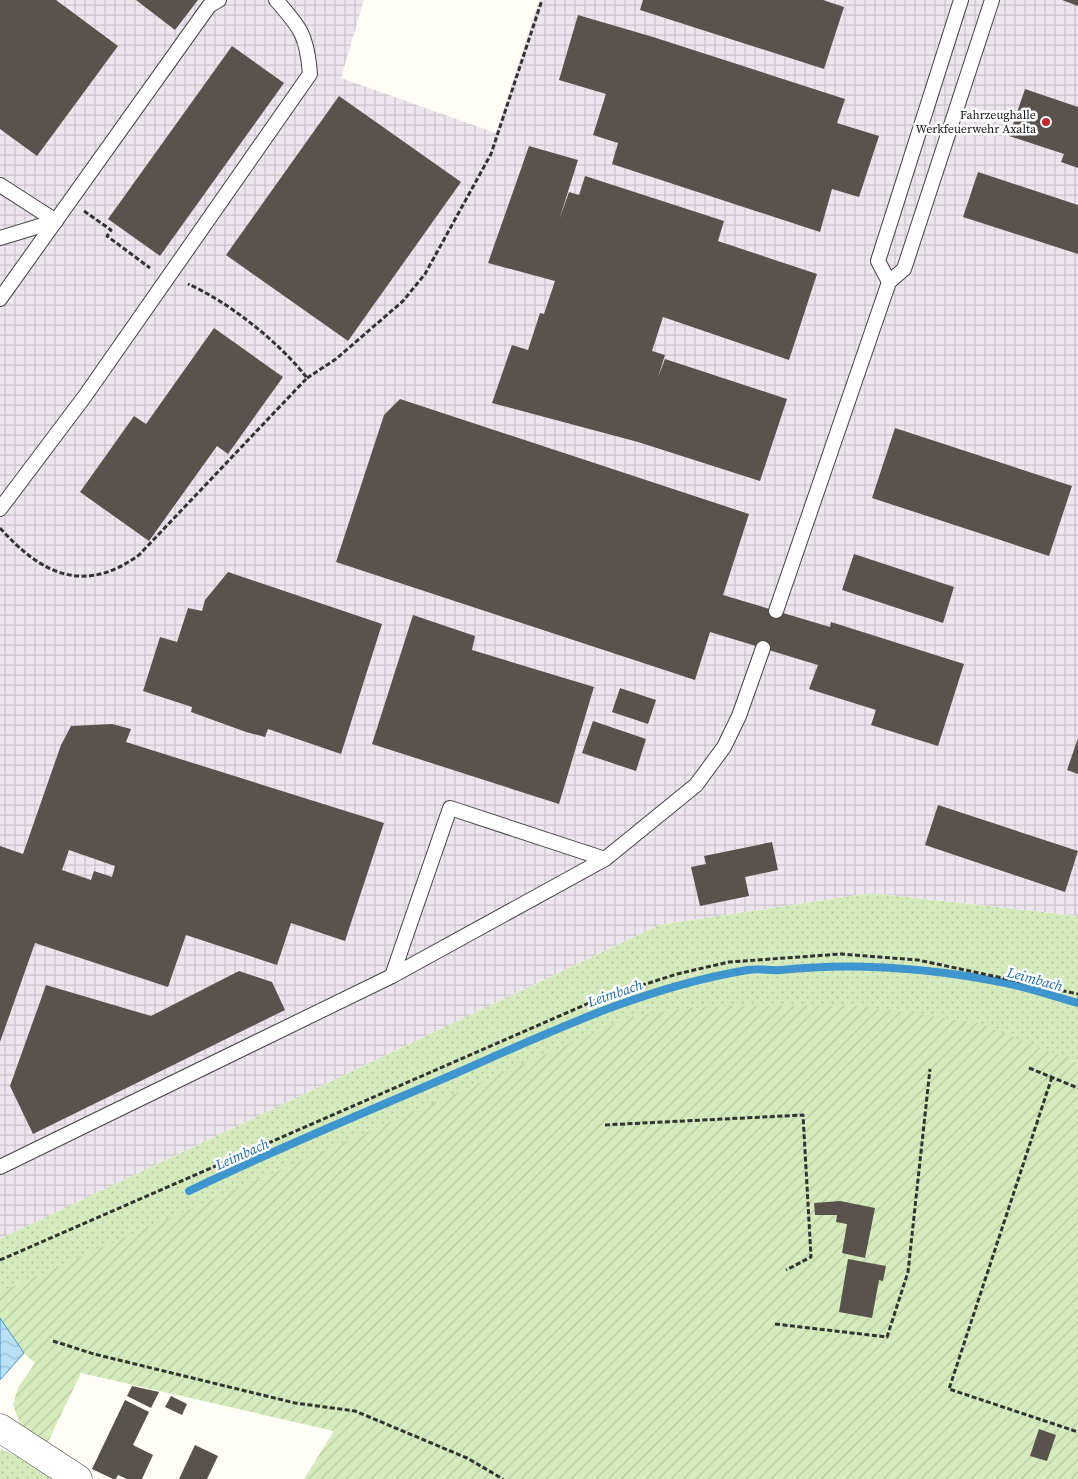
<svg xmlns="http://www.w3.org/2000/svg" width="1078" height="1479" font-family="'Source Serif 4',serif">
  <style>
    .industrial { fill: url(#industrial-grid) }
    .grass { fill: url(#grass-dots) }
    .garden { fill: url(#garden-furrows) }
    .water { fill: url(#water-waves); stroke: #3f96cf }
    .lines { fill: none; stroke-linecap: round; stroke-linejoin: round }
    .stream { stroke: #3f96cf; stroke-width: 8 }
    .building { fill: #5a524d; fill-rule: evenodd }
    .lane-casing { stroke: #444; stroke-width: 16 }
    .street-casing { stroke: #444; stroke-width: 29 }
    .path { stroke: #333; stroke-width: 3; stroke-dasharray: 5 2.5; stroke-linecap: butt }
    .lane { stroke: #fff; stroke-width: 14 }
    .street { stroke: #fff; stroke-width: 28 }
    .poi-dot { fill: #c4262e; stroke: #fff; stroke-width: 2 }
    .labels { text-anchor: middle; stroke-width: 5; stroke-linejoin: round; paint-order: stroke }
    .poi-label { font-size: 12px; fill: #111; stroke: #fff; text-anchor: end }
    .water-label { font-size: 14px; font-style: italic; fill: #1768a6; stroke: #fff }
  </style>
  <defs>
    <pattern id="industrial-grid" width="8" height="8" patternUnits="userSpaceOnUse" patternTransform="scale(1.25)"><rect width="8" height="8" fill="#eee6ef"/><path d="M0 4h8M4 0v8" fill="none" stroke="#cbc4cc"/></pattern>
    <pattern id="grass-dots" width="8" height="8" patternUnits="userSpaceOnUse" patternTransform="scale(1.25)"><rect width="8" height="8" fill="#d5ebbd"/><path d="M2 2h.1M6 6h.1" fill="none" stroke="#b6c8a1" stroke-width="1.8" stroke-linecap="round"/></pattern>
    <pattern id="garden-furrows" width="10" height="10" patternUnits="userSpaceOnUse" patternTransform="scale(1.25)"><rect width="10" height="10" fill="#d5ebbd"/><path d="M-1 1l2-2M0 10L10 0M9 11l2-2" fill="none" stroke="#b6c8a1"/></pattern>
    <pattern id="water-waves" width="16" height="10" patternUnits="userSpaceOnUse" patternTransform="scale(1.25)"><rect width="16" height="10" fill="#b9e0f7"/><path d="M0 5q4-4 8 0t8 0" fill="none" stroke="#9ebfd3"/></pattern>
  </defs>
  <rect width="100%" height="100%" fill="#fffdf5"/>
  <polygon class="industrial" points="0,0 364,0 341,78 496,133 539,0 1078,0 1078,916 871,893 659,925 0,1239"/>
  <g class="grass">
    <polygon points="871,893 1078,916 1078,1063 1072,1060 0,1292 0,1239 659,925"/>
    <polygon points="0,1449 22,1457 56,1479 0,1479"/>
  </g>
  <polygon class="garden" points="724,1006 859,1006 978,1023 1078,1063 1078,1479 304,1479 334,1431 81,1373 47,1444 22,1428 13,1405 18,1388 35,1363 24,1353 0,1318 0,1292 631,1017 681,1009"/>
  <polygon class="water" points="0,1318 24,1353 0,1380"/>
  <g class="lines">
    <path class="stream" d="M189 1191C275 1149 364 1113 452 1075 548 1033 643 987 748 970 759 968 770 971 781 970 854 962 928 968 1001 982 1027 987 1053 996 1078 1003"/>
  </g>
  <g class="building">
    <polygon points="0,0 56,0 118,46 37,156 0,129"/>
    <polygon points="136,0 198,0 175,30"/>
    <polygon points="643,0 823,0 844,7 824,69 640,10"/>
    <polygon points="1062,0 1078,0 1078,6"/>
    <polygon points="578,15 653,37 845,99 837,123 879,136 859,197 832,189 820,232 612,164 618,143 593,135 606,94 559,80"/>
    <polygon points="232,46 284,83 160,256 108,219"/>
    <polygon points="1025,89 1078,107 1078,168 1061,162 1064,154 1009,136"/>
    <polygon points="339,96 461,182 348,341 226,255"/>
    <polygon points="529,146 578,160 559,220 569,192 579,195 585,176 724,221 718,241 817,274 789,360 663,317 652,351 665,355 658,377 665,359 787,399 760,481 638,442 492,403 512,345 528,350 540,313 544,314 555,281 488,263"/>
    <polygon points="978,172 1078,205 1078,254 963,217"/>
    <polygon points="214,328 283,377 228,454 217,446 149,541 80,492 134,416 146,424"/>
    <polygon points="400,399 749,514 723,595 830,627 831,622 964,664 938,746 871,725 876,710 809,689 818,665 710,632 695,680 336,562 384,415"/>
    <polygon points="895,428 1072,486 1049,556 872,498"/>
    <polygon points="854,554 954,587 943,623 842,590"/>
    <polygon points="228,572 382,624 341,754 268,729 265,737 246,732 191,712 192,707 143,691 160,637 177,642 188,608 202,611 205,600"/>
    <polygon points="413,615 475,636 472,650 594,687 559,804 372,744"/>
    <polygon points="620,688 656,700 648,724 612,712"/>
    <polygon points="593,721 646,739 636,771 582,753"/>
    <path d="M112 724 131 729 126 742 384 823 345 941 291 923 277 965 186 935 168 987 35 943 0 1042V846L23 854 61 745 71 726ZM69 850 115 866 112 877 94 871 91 880 62 870Z"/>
    <polygon points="1078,738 1078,774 1067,770"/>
    <polygon points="938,805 1078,851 1065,892 925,845"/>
    <polygon points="772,842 778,870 745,877 749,896 700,906 691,867 706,864 704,856"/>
    <polygon points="239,971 272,982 285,1010 33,1134 10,1086 46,985 151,1016"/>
    <polygon points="840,1201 875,1208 865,1258 842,1253 847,1224 836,1222 837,1215 815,1215 814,1203"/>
    <polygon points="848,1259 886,1266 883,1281 879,1280 872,1318 839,1312"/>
    <polygon points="132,1386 159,1392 151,1408 127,1396"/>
    <polygon points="171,1396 187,1404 182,1415 165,1407"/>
    <polygon points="125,1400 149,1412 133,1445 153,1455 142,1479 127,1479 118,1475 116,1479 113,1479 92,1469"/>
    <polygon points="1039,1429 1056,1435 1047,1461 1030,1456"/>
    <polygon points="195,1445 218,1456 207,1479 179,1479"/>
  </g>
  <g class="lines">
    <g class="lane-casing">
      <g id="lane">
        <polyline points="0,185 56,221"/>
        <polyline points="0,238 56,221"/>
        <polyline points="889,282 878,261 961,0"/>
        <polyline points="0,299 209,6 219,0"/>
        <path d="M0 509 85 396 310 74C307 36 301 28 276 0"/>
        <polyline points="776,611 889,282 904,269 992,0"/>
        <polyline points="605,859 450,808 392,976 605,859 696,785 724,747 739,716 763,648"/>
        <polyline points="0,1167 392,976"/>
      </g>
    </g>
    <g class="street-casing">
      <polyline id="street" points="0,1428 78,1479"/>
    </g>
    <g class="path">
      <polyline points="84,211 111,230 107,236 150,268"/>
      <polyline points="307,378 336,359 403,301 425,274 491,154 542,0"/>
      <path d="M0 528C41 574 84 595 139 555L307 378C280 343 229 302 188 284"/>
      <polyline points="1029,1068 1078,1088"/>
      <polyline points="1052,1077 949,1389 1078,1432"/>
      <polyline points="605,1125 803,1115 811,1257 786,1270"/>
      <polyline points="0,1260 596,1000 677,974 729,962 841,954 918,960 1078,994"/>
      <polyline points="775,1324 887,1337 908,1272 930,1069"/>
      <polyline points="53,1341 94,1354 295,1403 355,1411 467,1458 503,1479"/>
    </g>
    <use href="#lane" class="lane"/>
    <use href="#street" class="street"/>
  </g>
  <circle class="poi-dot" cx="1046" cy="122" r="5"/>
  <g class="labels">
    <g class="poi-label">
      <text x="1036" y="119">Fahrzeughalle<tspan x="1036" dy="14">Werkfeuerwehr Axalta</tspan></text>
    </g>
    <g class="water-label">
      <text transform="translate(1035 979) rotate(15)" y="5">Leimbach</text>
      <text transform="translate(615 993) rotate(-19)" y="5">Leimbach</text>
      <text transform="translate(242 1154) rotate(-24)" y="5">Leimbach</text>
    </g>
  </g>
</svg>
